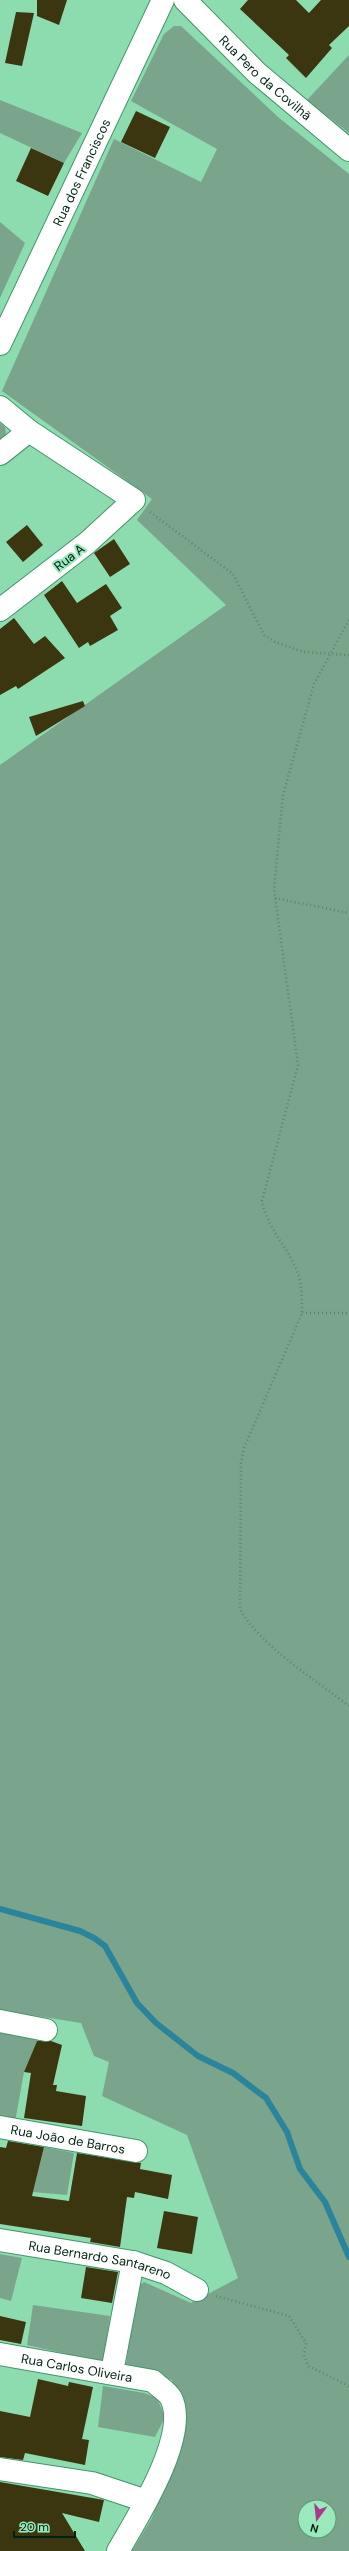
<svg xmlns="http://www.w3.org/2000/svg" width="349" height="2551" font-family="'DM Sans',sans-serif">
  <style>
    .green { fill: #7aa48c; fill-rule: evenodd }
    .lines { fill: none; stroke-linecap: round; stroke-linejoin: round }
    .stream { stroke: #2a849c; stroke-width: 6 }
    .building { fill: #3b3510 }
    .minor-casing { stroke: #44946c; stroke-width: 24 }
    .path { stroke: #508c6c; stroke-width: 2.5; stroke-dasharray: 1 3; stroke-linecap: butt }
    .minor { stroke: #fff; stroke-width: 22 }
    .labels { text-anchor: middle; stroke-width: 4; stroke-linejoin: round; paint-order: stroke }
    .street-label { font-size: 13px; fill: #002112; stroke: #99e9bd }
  </style>
  <rect width="100%" height="100%" fill="#8cdcb0"/>
  <g class="green">
    <path d="M174 26H181L278 117 349 174V2551H132L152 2518 180 2436 183 2408 172 2380 126 2364 138 2287 144 2282 191 2303 238 2278 187 2135 102 2096 109 2062 94 2056 81 2023 0 2010V765L226 605 137 520 152 499 2 391 114 139 201 182 217 149 131 101 164 34ZM305 2507H329V2531H305Z"/>
    <polygon points="349,55 349,133 307,100"/>
    <polygon points="0,100 82,133 64,163 0,133"/>
    <polygon points="0,222 25,243 0,298"/>
    <polygon points="0,423 5,427 6,436 0,440"/>
    <polygon points="0,2029 39,2036 24,2072 15,2122 0,2120"/>
    <polygon points="44,2147 74,2153 67,2195 33,2192"/>
    <polygon points="0,2254 22,2258 11,2301 0,2298"/>
    <polygon points="33,2305 110,2316 103,2362 27,2345"/>
    <polygon points="103,2386 144,2393 157,2398 165,2417 155,2437 98,2427"/>
  </g>
  <g class="lines">
    <polyline class="stream" points="0,1909 80,1931 94,1938 105,1946 137,2003 156,2023 198,2056 233,2073 266,2098 287,2132 300,2169 325,2202 349,2257"/>
  </g>
  <g class="building">
    <polygon points="37,0 67,0 59,25 37,16"/>
    <polygon points="248,0 296,0 309,13 321,0 349,0 349,26 329,45 332,48 306,78 286,58 289,55 240,9"/>
    <polygon points="16,12 34,13 22,66 5,63"/>
    <polygon points="136,111 170,127 155,158 121,142"/>
    <polygon points="31,148 64,163 48,196 16,181"/>
    <polygon points="27,525 43,545 23,562 6,542"/>
    <polygon points="114,539 130,564 110,577 94,553"/>
    <polygon points="62,581 77,603 106,584 122,608 110,616 118,630 90,646 88,642 79,648 44,595"/>
    <polygon points="14,618 34,644 45,636 65,658 18,689 16,686 0,695 0,629"/>
    <polygon points="83,701 85,706 36,736 29,717"/>
    <polygon points="37,2041 51,2041 62,2045 53,2085 57,2085 56,2091 86,2096 82,2126 24,2118 31,2073 24,2072"/>
    <polygon points="8,2141 44,2147 32,2196 69,2201 77,2153 141,2163 140,2169 172,2175 168,2199 135,2192 134,2198 127,2197 120,2247 90,2242 91,2238 0,2224 0,2147 6,2148"/>
    <polygon points="164,2211 198,2217 192,2254 157,2248"/>
    <polygon points="86,2267 118,2272 112,2303 81,2298"/>
    <polygon points="0,2316 26,2322 21,2344 0,2340"/>
    <polygon points="38,2379 68,2386 69,2382 93,2387 82,2439 89,2440 85,2465 25,2453 23,2460 0,2457 0,2411 30,2417"/>
    <polygon points="0,2482 104,2500 99,2522 62,2513 85,2551 0,2551"/>
  </g>
  <g class="lines">
    <g class="minor-casing">
      <g id="minor">
        <path id="s1" d="M185 0 257 73 349 150"/>
        <path id="s2" d="M0 344 163 0"/>
        <polyline points="0,407 29,431 134,500 87,543 0,610"/>
        <polyline points="0,454 29,431"/>
        <polyline points="0,2021 46,2030"/>
        <path id="s3" d="M0 2127 136 2151"/>
        <path id="s4" d="M0 2240 133 2262 166 2273 197 2290"/>
        <path id="s5" d="M0 2354 153 2381C158 2386 168 2392 171 2398 190 2435 137 2518 118 2551"/>
        <polyline points="112,2372 133,2262"/>
        <polyline points="0,2469 92,2483 146,2501"/>
      </g>
    </g>
    <g class="path">
      <polyline points="150,512 233,574 264,635 275,642 304,652 349,655"/>
      <path d="M349 620 314 684 283 795 274 889 298 1065 262 1201C267 1226 283 1242 294 1264 302 1279 302 1297 302 1313L244 1448 241 1463 240 1609C258 1644 317 1681 349 1706"/>
      <polyline points="275,898 349,913"/>
      <polyline points="302,1313 349,1313"/>
      <polyline points="216,2296 289,2316 306,2343 304,2355 308,2366 349,2386"/>
    </g>
    <use href="#minor" class="minor"/>
  </g>
  <g class="labels">
    <g class="street-label">
      <text dy="5" stroke="none"><textPath href="#s1" startOffset="112">Rua Pero da Covilhã</textPath></text>
      <text dy="5" stroke="none"><textPath href="#s2" startOffset="190">Rua dos Franciscos</textPath></text>
      <text transform="translate(69 557) rotate(-38)" y="5">Rua A</text>
      <text dy="5" stroke="none"><textPath href="#s3" startOffset="69">Rua João de Barros</textPath></text>
      <text dy="5" stroke="none"><textPath href="#s4" startOffset="102">Rua Bernardo Santareno</textPath></text>
      <text dy="5" stroke="none"><textPath href="#s5" startOffset="78">Rua Carlos Oliveira</textPath></text>
    </g>
  </g>
  <g transform="translate(317 2519) rotate(195)"><circle r="19" fill="#99e9bd" stroke="#5c9979"/>
  <path d="M0-3L7 15L0 10L-7 15Z" fill="#ad378f"/>
  <text y="-6" font-size="11" font-weight="bold" text-anchor="middle" fill="#002112">N</text>
  </g>
  <path d="M14 2531v6h61v-6" fill="none" stroke="#002112" stroke-width="2"/>
  <text x="20" y="2531" font-size="12" fill="#002112" stroke="#99e9bd" stroke-width="3" paint-order="stroke">20 m</text>
</svg>
